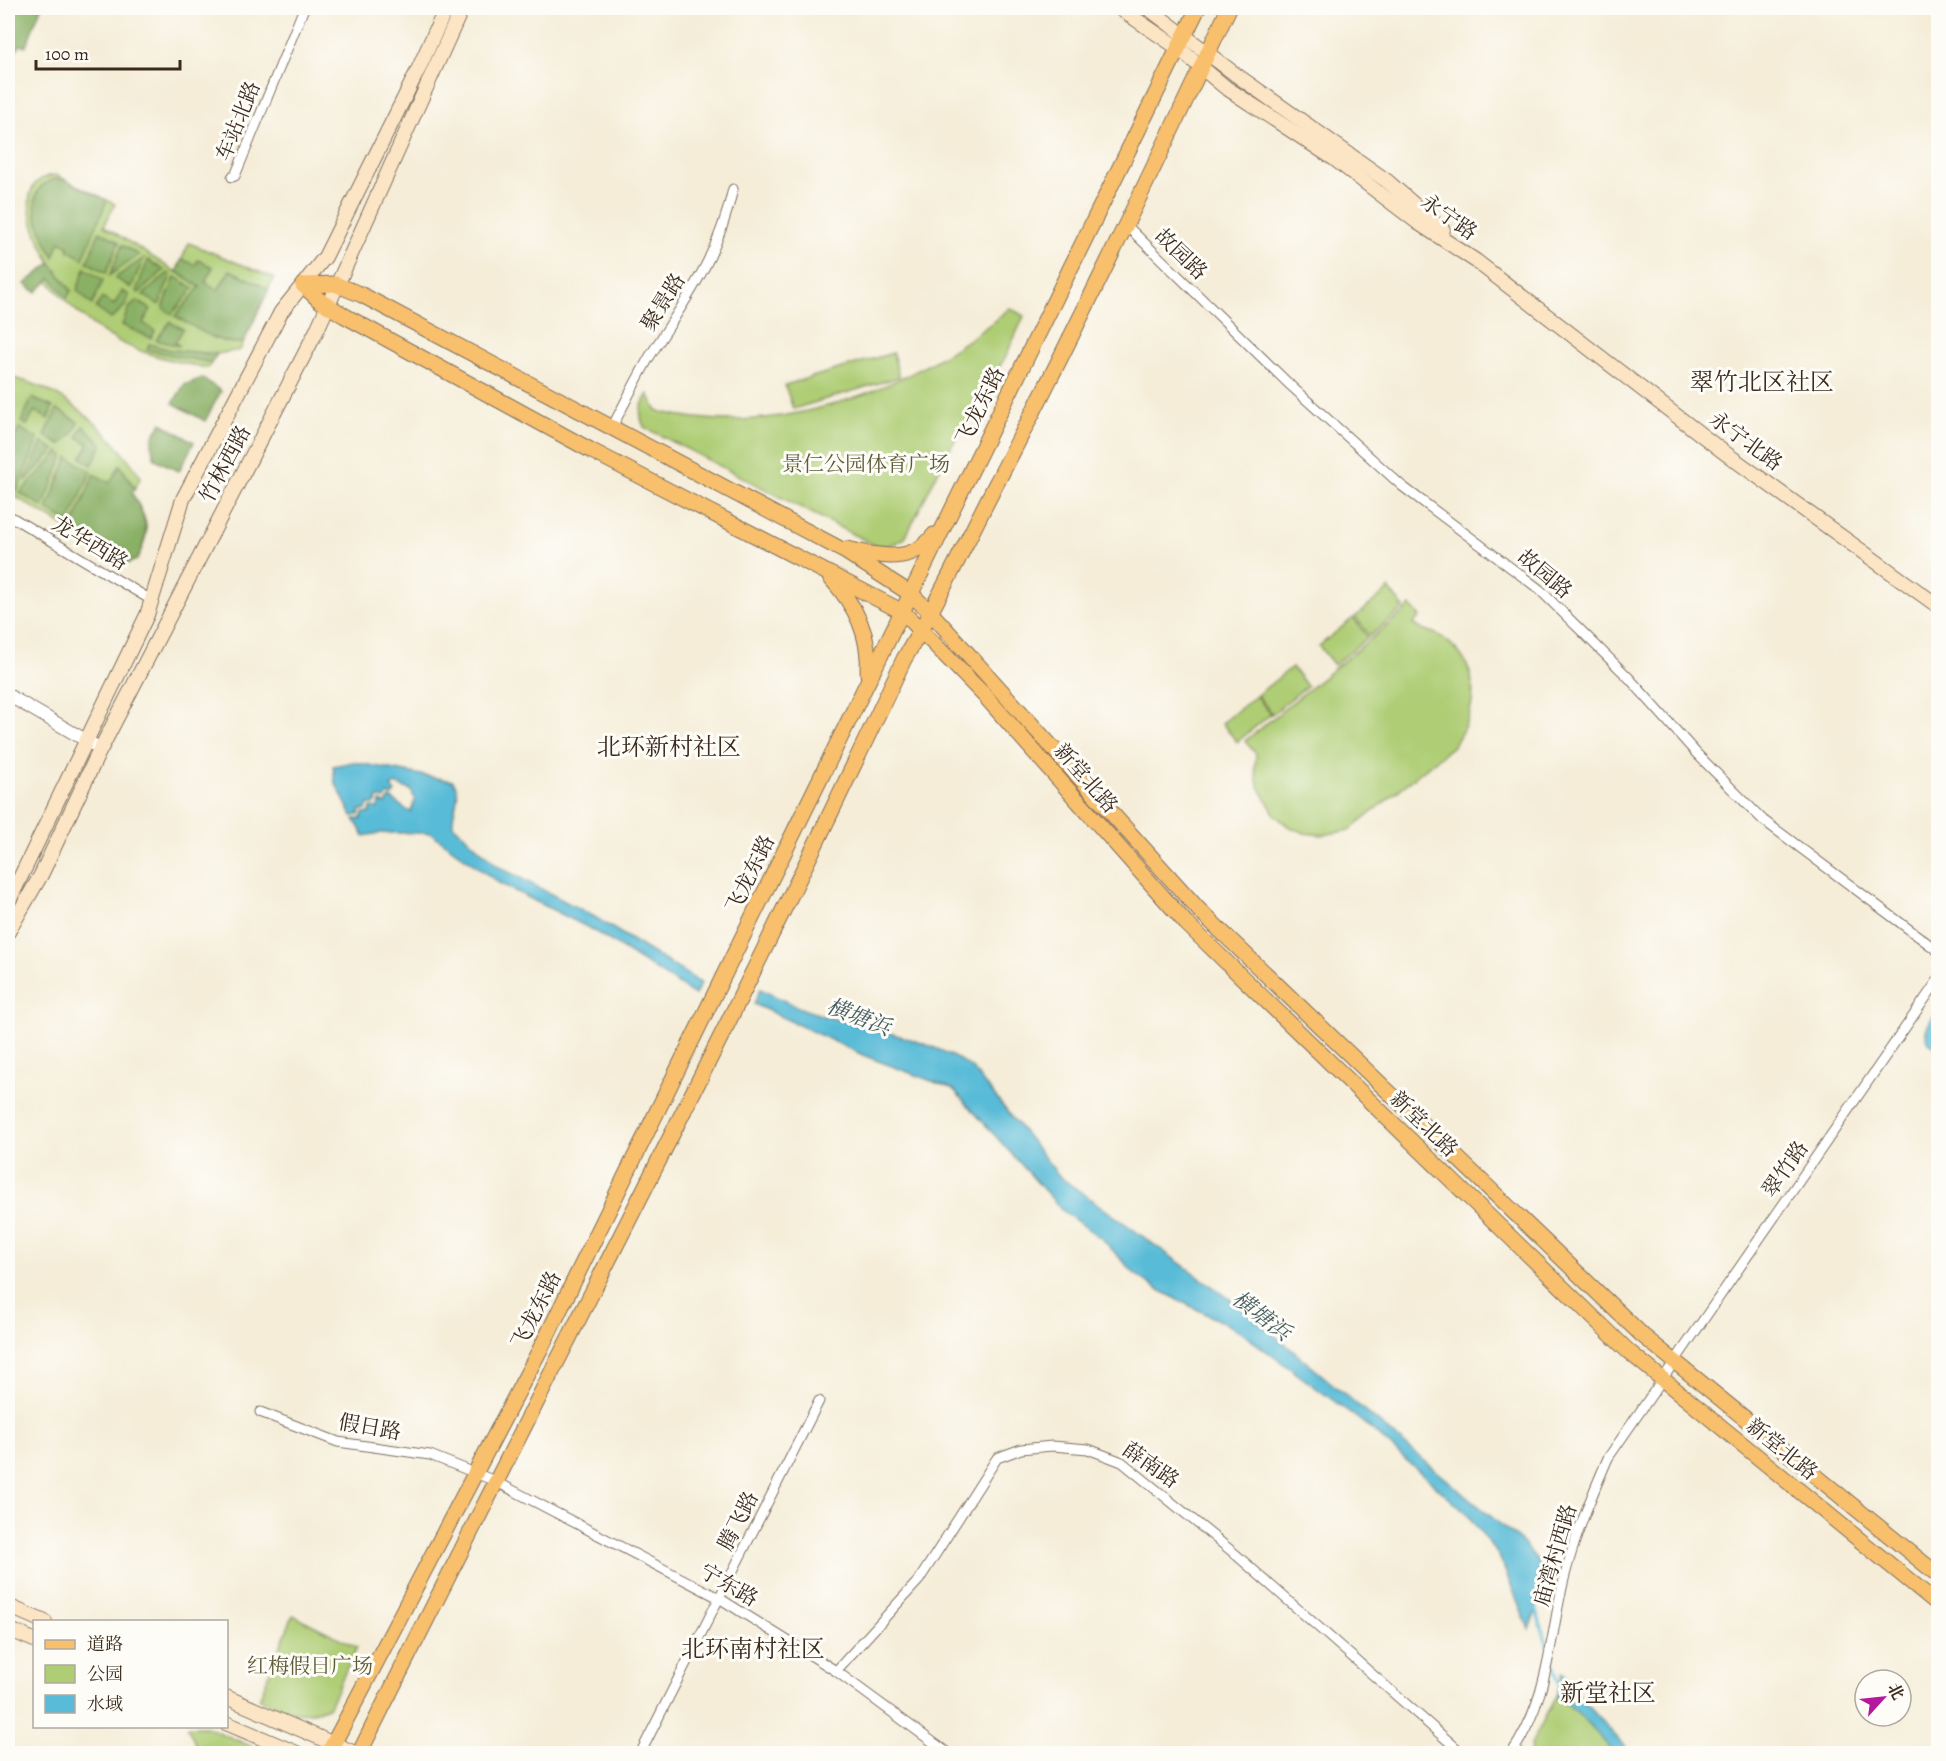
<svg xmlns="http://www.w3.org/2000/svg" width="1946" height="1761" font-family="Alegreya,'Noto Serif SC',serif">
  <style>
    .green { fill: #aecd75; stroke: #747c4a; stroke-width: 1.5 }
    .forest { fill: #8ab066; stroke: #626d42; stroke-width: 1.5 }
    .water { fill: #59bbd7; stroke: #4a727a; stroke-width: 1.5 }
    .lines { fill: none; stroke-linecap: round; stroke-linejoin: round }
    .stream { stroke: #59bbd7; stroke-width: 3 }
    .minor-casing { stroke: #7c6e5f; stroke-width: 11 }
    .tertiary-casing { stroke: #7c6e5f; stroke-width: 14 }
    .secondary-casing { stroke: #7c6e5f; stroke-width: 16 }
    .primary-casing { stroke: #7c6e5f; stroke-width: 17 }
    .minor { stroke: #fff; stroke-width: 9 }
    .tertiary { stroke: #fff; stroke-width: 12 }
    .secondary { stroke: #fce5c4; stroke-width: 14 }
    .primary { stroke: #f8bf6c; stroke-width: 15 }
    .labels { text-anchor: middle; stroke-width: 6; stroke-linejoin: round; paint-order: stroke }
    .street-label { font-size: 21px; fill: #3b2a1e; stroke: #fdfcf7 }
    .park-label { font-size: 21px; fill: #5e5b38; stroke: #fdfcf7 }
    .water-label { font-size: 22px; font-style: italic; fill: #465d5f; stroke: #fdfcf7 }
    .quarter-label { font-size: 24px; fill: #3b2a1e; stroke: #fdfcf7 }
  </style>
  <rect width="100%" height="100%" fill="#fdfcf7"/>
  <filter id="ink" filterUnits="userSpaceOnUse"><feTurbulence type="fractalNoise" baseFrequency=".0167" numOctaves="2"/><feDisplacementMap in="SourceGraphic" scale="12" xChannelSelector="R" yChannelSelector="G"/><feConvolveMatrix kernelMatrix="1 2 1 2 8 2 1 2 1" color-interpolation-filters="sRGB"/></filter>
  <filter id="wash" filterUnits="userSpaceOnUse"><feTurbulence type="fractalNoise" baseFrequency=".008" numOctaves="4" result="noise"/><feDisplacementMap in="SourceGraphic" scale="24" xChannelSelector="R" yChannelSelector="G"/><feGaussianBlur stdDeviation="1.35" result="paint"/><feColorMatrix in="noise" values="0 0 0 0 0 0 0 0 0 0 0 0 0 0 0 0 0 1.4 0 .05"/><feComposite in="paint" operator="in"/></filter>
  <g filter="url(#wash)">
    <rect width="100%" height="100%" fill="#f5edd8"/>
    <g class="green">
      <path d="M56 175 115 204 104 226 176 272 189 243 274 278 240 350 217 354 208 368C133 354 98 340 48 281L36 292 25 284 51 263C37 239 8 179 56 175Z"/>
      <path d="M1010 308 1024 316 1006 356 949 450 905 538C893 545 885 548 872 544L644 427C638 413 640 407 648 394L657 411C779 442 918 387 1010 308Z"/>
      <polygon points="893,353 899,377 793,409 785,385"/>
      <path d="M8 377C64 387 110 431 141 477L132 493C149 523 151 529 137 560L126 564 8 492Z"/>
      <polygon points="1389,589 1404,608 1370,636 1355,617"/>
      <path d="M1411 606 1420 617 1413 624C1419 631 1434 631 1442 637 1483 666 1479 709 1453 746L1350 830 1322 835 1304 833 1288 826 1275 815 1258 785 1255 768 1256 754 1245 741Z"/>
      <polygon points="1353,618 1368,637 1334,665 1319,646"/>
      <polygon points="1292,667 1307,686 1272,714 1257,695"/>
      <polygon points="1256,696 1271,714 1237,742 1222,723"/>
      <path d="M293 1615 357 1647 329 1706C303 1720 284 1709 259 1699Z"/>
      <polygon points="1556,1696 1583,1718 1615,1753 1530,1754 1531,1745"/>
      <polygon points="187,1727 206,1727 268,1753 200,1753"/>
    </g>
    <g class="forest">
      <polygon points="8,8 41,8 26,46 20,45 8,64"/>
      <path d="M56 179 66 180 107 200 83 259 68 250 69 246 60 241 54 257C42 235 17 188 56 179Z"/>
      <polygon points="100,231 119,242 106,273 87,262"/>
      <polygon points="122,245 139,255 110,275"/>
      <polygon points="144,258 131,288 115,278"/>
      <path d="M182 259 195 265 198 260 213 267 205 282 218 290 230 270 269 289 243 343C217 345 197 328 175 316L200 287 177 272Z"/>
      <polygon points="148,260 164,270 139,293 136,291"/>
      <polygon points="51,263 71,290 67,298 51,278 36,292 25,284"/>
      <polygon points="85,268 103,280 92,305 77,290"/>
      <polygon points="168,273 171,275 159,305 143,295"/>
      <polygon points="175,277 194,288 172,314 163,308"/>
      <polygon points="122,291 129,295 125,306 111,319 96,308 102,298 114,305"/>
      <polygon points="137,301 151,309 143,323 155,331 151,338 122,325 129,308"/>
      <polygon points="170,322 183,329 175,343 180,346 156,340"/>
      <polygon points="149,344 171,350 217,354 211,363 147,350"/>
      <polygon points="202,378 221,391 205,421 173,403 184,385"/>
      <polygon points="32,398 53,407 48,419 35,411 27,425 21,422"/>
      <polygon points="57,409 78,422 73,433 60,445 45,436"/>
      <path d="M161 423 194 442 179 471 155 459C149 443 152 437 161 423Z"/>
      <polygon points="83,426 102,444 92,465 81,458 89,444 77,437"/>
      <polygon points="19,428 38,439 17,491 8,485 8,457"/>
      <polygon points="42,442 55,450 25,481"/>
      <polygon points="59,452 64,455 43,507 20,493"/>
      <polygon points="68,457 91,471 69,523 47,509"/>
      <path d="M120 465 135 489 132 493C148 522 150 531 137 560L126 564 71 530 94 474 110 483Z"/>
    </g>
    <g class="water">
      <path d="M353 762 453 781C464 796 451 809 453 825L499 867 593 916 701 983 695 995 593 930 499 883 431 833H380L364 836 354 819H361L363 813H370L371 807 378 808 380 802 386 804 390 798C398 802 402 808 411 812L415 800 411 790 395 784 391 787 395 792 392 796 388 794 385 799 378 798 375 804H368L366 810H360L359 815 352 816 335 782 333 766Z"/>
      <path d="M760 989C778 997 796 1008 815 1013 867 1030 927 1036 972 1068L1060 1177 1237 1304 1524 1544 1539 1562 1536 1611 1529 1629 1499 1556 1467 1514 1369 1427 1238 1330 1157 1289 1134 1273 1102 1239 1064 1212 953 1089 865 1056 754 1004Z"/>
      <path d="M1938 1010V1043L1934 1047C1918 1034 1929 1023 1938 1010Z"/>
      <polygon points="1563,1672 1581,1698 1631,1753 1615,1753 1583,1718 1556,1696"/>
    </g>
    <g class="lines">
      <g class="stream">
        <polyline points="1535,1607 1548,1646"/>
        <polyline points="1551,1658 1560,1686"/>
      </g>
    </g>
  </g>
  <g filter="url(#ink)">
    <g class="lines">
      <g class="minor-casing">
        <g id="minor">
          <polyline points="232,177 235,176 304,8"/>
          <polyline points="1125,224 1291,386 1402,486 1539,589 1629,678 1697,754 1763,820 1938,951"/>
          <path d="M611 429C624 405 636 380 650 356 687 297 717 260 733 189"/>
          <polyline points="8,515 153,601"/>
          <polyline points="260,1412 338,1442 430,1455 495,1481 719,1598 836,1671 949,1754"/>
          <polyline points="836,1671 919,1580 997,1458 1021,1449 1052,1446 1088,1449 1122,1462 1234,1553 1463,1754"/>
          <polyline points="640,1754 819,1401"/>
          <path d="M1511 1754C1546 1704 1549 1649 1561 1592 1571 1545 1589 1502 1608 1458L1938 980"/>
        </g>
      </g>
      <g class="tertiary-casing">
        <polyline id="tertiary" points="8,695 101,749"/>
      </g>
      <g class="secondary-casing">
        <g id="secondary">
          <polyline points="1119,8 1178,48 1225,87 1333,158 1417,222 1476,261 1721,450 1938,606"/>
          <polyline points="1148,8 1235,74 1387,181 1443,230"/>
          <polyline points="8,903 147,615 183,499 281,312 325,257 418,70 446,8"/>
          <polyline points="8,932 41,875 97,756 316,332 462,8"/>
          <polyline points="8,1606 45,1622"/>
          <polyline points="8,1629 34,1640"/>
          <polyline points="226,1697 357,1754"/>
          <polyline points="226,1723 299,1754"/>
        </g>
      </g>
      <g class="primary-casing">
        <g id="primary">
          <polyline points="303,285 319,300 345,316 592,451 903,612 985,696 1186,923 1628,1351 1938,1604"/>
          <polyline points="303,285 335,284 362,295 846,552 911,594 931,613 1199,910 1642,1335 1938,1575"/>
          <path d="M847 549C878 556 912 565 934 535"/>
          <path d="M830 577C855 605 871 635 868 674"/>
          <polyline points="328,1754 546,1338 1198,8"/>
          <path d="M359 1754C541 1389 731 1028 904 659 938 603 965 544 995 486 1077 329 1154 168 1229 8"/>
        </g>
      </g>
      <use href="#minor" class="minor"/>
      <use href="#tertiary" class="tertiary"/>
      <use href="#secondary" class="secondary"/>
      <use href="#primary" class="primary"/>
    </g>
  </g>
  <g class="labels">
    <g class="street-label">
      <text transform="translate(238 121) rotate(-68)" y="7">车站北路</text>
      <text transform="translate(1449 217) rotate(35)" y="7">永宁路</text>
      <text transform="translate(1181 254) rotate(44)" y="7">故园路</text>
      <text transform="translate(663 302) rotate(-58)" y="7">聚景路</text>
      <text transform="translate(980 406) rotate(-64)" y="7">飞龙东路</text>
      <text transform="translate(1746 441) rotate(36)" y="7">永宁北路</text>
      <text transform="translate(225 464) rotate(-62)" y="7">竹林西路</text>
      <text transform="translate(90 543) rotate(31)" y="7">龙华西路</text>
      <text transform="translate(1545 574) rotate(40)" y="7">故园路</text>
      <text transform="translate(1086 778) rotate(49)" y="7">新堂北路</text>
      <text transform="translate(750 874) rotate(-64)" y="7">飞龙东路</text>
      <text transform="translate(1424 1124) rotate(44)" y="7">新堂北路</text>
      <text transform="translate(1785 1169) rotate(-55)" y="7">翠竹路</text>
      <text transform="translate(536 1310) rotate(-63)" y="7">飞龙东路</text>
      <text transform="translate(370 1427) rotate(10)" y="7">假日路</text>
      <text transform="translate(1782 1449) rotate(39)" y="7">新堂北路</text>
      <text transform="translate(1151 1465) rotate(35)" y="7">薛南路</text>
      <text transform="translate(738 1521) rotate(-63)" y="7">腾飞路</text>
      <text transform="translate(1555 1555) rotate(-74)" y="7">庙湾村西路</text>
      <text transform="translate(729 1585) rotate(30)" y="7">宁东路</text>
    </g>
    <g class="park-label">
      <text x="866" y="471">景仁公园体育广场</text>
      <text x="310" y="1673">红梅假日广场</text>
    </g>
    <g class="water-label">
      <text transform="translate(859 1016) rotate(21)" y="8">横塘浜</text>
      <text transform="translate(1262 1315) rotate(37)" y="8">横塘浜</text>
    </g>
    <g class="quarter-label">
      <text x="1762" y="390">翠竹北区社区</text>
      <text x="669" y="755">北环新村社区</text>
      <text x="753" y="1657">北环南村社区</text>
      <text x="1608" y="1701">新堂社区</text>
    </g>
  </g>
  <rect width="1946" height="1761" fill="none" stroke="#fdfcf7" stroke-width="30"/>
  <rect x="33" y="1620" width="195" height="108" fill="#fdfcf7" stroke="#afa8a0" stroke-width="1.5"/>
  <rect x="45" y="1640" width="30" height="9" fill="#f8bf6c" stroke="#afa8a0" stroke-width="1.5"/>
  <text x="87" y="1650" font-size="18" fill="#3b2a1e">道路</text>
  <rect x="45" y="1665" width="30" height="18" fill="#aecd75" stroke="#afa8a0" stroke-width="1.5"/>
  <text x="87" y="1680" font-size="18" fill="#3b2a1e">公园</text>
  <rect x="45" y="1695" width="30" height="18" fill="#59bbd7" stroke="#afa8a0" stroke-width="1.5"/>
  <text x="87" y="1710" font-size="18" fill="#3b2a1e">水域</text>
  <g transform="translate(1883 1698) rotate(63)"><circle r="28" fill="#fdfcf7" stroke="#afa8a0" stroke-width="1.5"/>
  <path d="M0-4.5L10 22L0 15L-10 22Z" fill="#b5179e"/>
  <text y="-9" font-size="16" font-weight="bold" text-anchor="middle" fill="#3b2a1e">北</text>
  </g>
  <path d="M36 60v9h144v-9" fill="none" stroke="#3b2a1e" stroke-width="3"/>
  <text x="45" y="60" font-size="18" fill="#3b2a1e" stroke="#fdfcf7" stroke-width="4.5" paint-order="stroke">100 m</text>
</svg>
